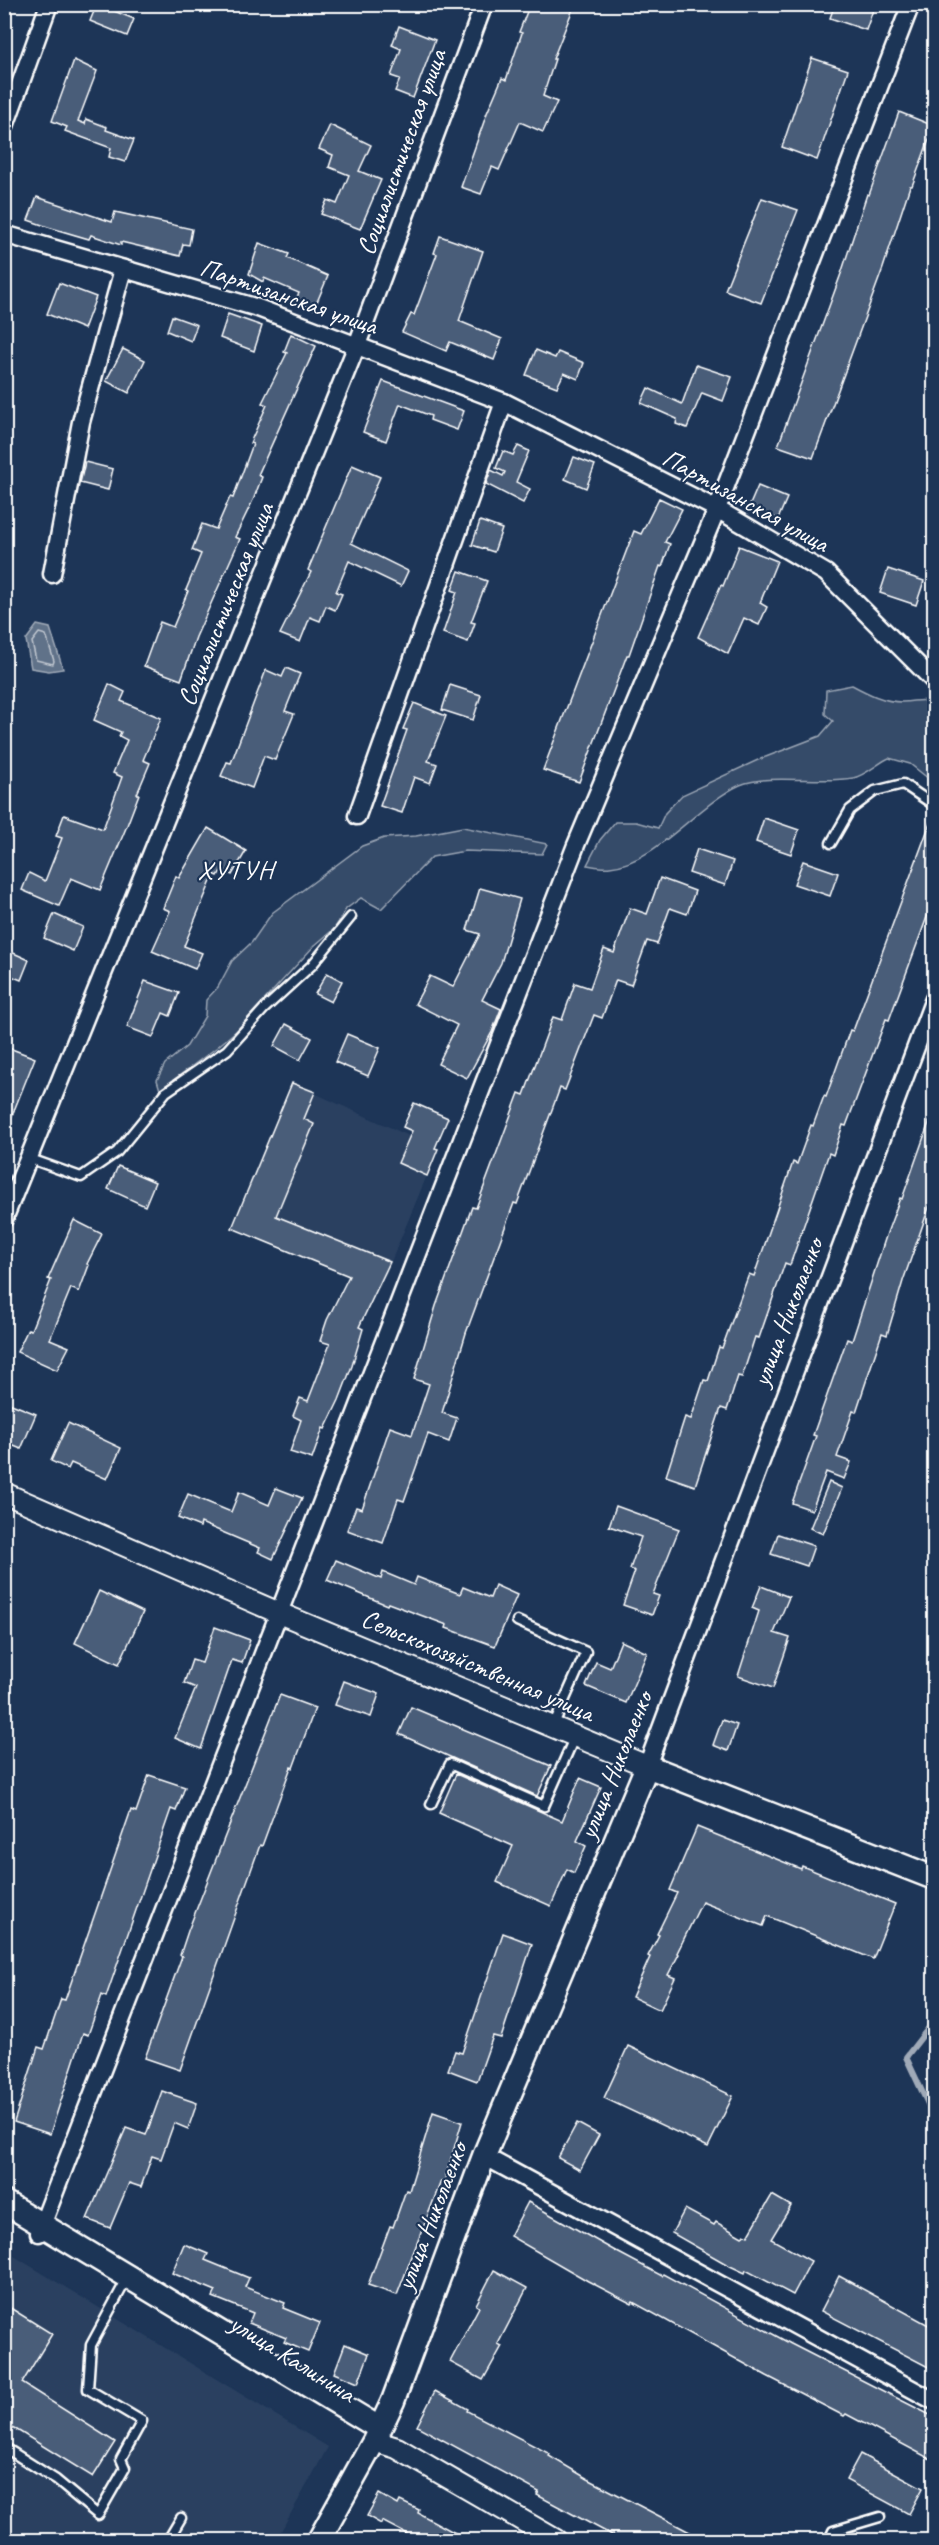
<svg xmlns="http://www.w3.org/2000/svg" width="939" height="2545" font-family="Caveat,sans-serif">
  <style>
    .built { fill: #2a4161 }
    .green { fill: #364b69; stroke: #9aa5b4; stroke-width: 1.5 }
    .water { fill: #617289; stroke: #a0aab8; stroke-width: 1.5 }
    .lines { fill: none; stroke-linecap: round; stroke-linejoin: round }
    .shore { stroke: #c0c7d0; stroke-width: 1.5 }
    .stream { stroke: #a0aab8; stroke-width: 6 }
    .building { fill: #4a5d79; stroke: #fff; stroke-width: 1.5 }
    .service-casing { stroke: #fff; stroke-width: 13 }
    .minor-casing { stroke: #fff; stroke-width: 21 }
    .tertiary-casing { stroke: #fff; stroke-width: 24 }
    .secondary-casing { stroke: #fff; stroke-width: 27 }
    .service { stroke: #1d3557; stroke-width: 8 }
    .minor { stroke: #1d3557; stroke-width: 16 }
    .tertiary { stroke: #1d3557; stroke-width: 20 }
    .secondary { stroke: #1d3557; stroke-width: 22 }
    .labels { text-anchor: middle; stroke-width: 4.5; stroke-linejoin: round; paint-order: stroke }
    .street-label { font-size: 26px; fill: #fff; stroke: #1d3557 }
    .neighbourhood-label { font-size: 27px; letter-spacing: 1.5px; fill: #fff; stroke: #1d3557 }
  </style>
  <rect width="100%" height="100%" fill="#1d3557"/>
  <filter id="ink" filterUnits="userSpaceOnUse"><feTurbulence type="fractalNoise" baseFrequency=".0167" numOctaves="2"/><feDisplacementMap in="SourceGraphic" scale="12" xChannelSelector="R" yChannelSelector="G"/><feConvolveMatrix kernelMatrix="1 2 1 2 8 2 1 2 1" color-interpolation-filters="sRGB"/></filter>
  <g filter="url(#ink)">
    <g class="built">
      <polygon points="292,1083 438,1149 380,1288 232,1228"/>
      <polygon points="4,2250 328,2447 276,2540 5,2540"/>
    </g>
    <g class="green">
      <path d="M852 685C867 693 884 702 902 702 915 702 920 698 934 702V783L910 764 889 758C878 763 865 776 853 778 821 784 767 773 740 785 698 804 654 864 610 867 603 868 594 866 587 865L600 840 615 822H636L658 828 665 813 682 795 758 760 820 736 833 721 825 714 826 690Z"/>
      <polygon points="463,827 547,844 542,854 465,851 432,857 381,909 361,898 346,909 335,928 314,946 236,1031 216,1048 160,1090 157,1080 165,1064 187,1046 205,1016 206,1000 218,987 232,961 252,942 272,913 362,846 384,838 416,836"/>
    </g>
    <polygon class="water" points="37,625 50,628 63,669 49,671 31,668 26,640"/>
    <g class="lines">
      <polygon class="shore" points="39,633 46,635 54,661 53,664 36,660 32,642"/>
      <polyline class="stream" points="934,2021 906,2057 934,2117"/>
    </g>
    <g class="building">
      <polygon points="97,4 134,19 127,36 90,21"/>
      <polygon points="530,4 575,4 553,59 555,59 543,96 557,102 543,132 520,122 499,170 492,167 481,194 461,187 487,113 502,78 506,80 522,33 519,32"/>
      <polygon points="835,4 875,4 866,30 830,18"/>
      <polygon points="399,26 435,40 413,98 395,91 400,79 391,76 401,49 392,45"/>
      <polygon points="812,58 848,70 817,160 782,147"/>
      <polygon points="74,60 97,71 78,121 85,124 86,119 107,127 106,130 134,140 125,162 109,157 111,148 65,131 67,127 52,121"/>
      <polygon points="899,112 934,126 912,186 910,186 883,268 813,458 778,446 842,271 867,194 869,195"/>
      <polygon points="330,125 371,145 359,171 381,180 360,229 321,214 327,200 337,204 349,175 329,167 333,155 319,149"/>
      <polygon points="37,197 112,222 115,212 192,229 189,245 183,244 180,256 121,242 121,245 91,235 89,239 48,227 28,220"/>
      <polygon points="762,198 798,210 761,303 725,290"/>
      <polygon points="440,236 483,251 459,321 502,339 494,360 450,342 446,351 402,332 411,314 414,315 437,254 434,253"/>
      <polygon points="259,243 289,254 287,258 328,276 314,309 295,300 299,293 264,278 263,282 249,274"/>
      <polygon points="59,283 96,297 84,329 47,314"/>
      <polygon points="228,314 262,326 254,351 220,338"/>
      <polygon points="172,316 197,325 191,341 167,331"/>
      <polygon points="291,334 316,346 258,475 262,477 254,498 235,537 240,539 196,637 181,680 144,666 160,622 173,627 188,591 186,590 201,554 192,550 202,524 216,529 230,497 233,498 253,444 250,443 267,405 262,403 287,353 284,352"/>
      <polygon points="123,349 145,360 129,393 106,381"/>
      <polygon points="536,350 555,358 558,352 584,363 578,379 564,373 557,387 526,375"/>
      <polygon points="696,365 732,377 723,401 702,393 687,428 676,424 677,419 641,403 648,388 682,404"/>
      <polygon points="383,381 464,411 457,430 430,420 431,416 400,404 386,441 363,432"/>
      <polygon points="518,446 529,451 516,482 530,489 523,503 486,484 491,470 503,476 505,472 496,468 503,451 513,455"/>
      <polygon points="574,457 595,465 586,488 565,479"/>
      <polygon points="85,462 113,469 108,490 80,483"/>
      <polygon points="352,465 380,477 351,543 408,571 401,586 349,561 336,592 342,594 335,610 326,606 320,621 310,617 300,642 280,634 311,572 308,570"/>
      <polygon points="758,486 787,498 778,519 749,507"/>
      <polygon points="659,498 682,509 665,542 670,544 662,567 660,566 629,655 627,655 579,782 543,770 634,531 641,534"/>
      <polygon points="480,521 502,529 494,552 472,545"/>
      <polygon points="739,546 777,561 760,603 767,607 759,625 744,618 728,654 698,637 721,585 723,586"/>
      <polygon points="888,569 924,581 916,605 880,593"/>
      <polygon points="459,571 487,581 471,622 475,623 468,642 443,633 457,592 452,590"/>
      <polygon points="286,668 300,674 285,711 294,714 275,760 264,756 252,788 221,776 227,762 231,763 266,670 282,677"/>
      <polygon points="109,684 125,692 121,701 161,718 143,760 150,763 137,794 139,794 126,828 100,890 71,878 59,906 22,890 29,873 45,881 62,838 56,836 64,815 103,829 122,777 113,773 127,740 119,736 121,732 94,720"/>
      <polygon points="450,685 481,695 473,720 442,710"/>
      <polygon points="414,703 446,716 428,761 437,764 430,783 414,777 402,813 380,806 407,730 403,729"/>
      <polygon points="764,818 799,830 791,854 756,842"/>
      <polygon points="932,818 934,818 934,898 889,1020 886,1019 846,1126 843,1125 833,1155 829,1153 790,1265 785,1263 759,1338 755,1337 742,1377 738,1376 727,1410 721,1408 695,1486 666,1476 685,1417 691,1419 704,1380 708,1381 719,1347 722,1348 749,1274 754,1276 793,1162 797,1164 811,1125 813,1126 824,1096 826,1097 850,1030 853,1031"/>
      <polygon points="208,828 246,851 232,875 222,869 218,876 214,874 184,946 202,953 195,969 152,951 170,911 163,908 176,876 179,878"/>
      <polygon points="697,849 733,861 725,885 689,873"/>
      <polygon points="803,861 838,873 830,896 794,884"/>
      <polygon points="660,878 695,891 687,914 670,908 657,944 647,941 631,985 616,980 602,1018 594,1015 565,1090 560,1088 517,1204 514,1203 466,1333 442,1413 457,1418 449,1442 428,1434 404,1501 398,1499 383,1543 347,1530 356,1507 362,1509 390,1427 412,1435 429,1384 414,1379 436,1306 472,1207 476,1208 519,1093 524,1095 553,1017 562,1020 575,983 590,988 604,949 614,953 630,908 647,914"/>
      <polygon points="480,888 520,899 501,963 482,1000 501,1009 492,1032 467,1078 438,1064 457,1025 415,1004 430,976 453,987 480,934 467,930"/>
      <polygon points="54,914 83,927 73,951 44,938"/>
      <polygon points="9,951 29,960 21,980 4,973 4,962"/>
      <polygon points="327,973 342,981 331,1002 315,994"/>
      <polygon points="145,981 179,993 170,1016 163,1013 153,1037 127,1027"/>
      <polygon points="286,1024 312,1038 300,1060 274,1046"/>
      <polygon points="347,1034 380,1048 368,1076 335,1062"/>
      <polygon points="4,1046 35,1058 5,1133 4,1133"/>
      <polygon points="292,1083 315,1092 304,1119 314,1124 276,1216 390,1262 359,1327 363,1329 352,1366 339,1400 325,1429 323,1428 312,1459 290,1452 301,1420 293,1416 300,1398 308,1401 330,1344 320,1341 327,1320 349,1276 232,1228"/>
      <polygon points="414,1103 448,1118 435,1148 438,1149 427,1176 398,1163 412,1131 403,1127"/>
      <polygon points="932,1114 934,1114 934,1193 903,1281 887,1335 882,1333 856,1412 853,1411 837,1457 851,1462 844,1479 826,1472 812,1510 792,1503 816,1436 813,1435 847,1339 852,1341 887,1233 900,1198 902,1199"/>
      <polygon points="118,1166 155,1182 145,1206 108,1189"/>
      <polygon points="74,1220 102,1234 87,1264 89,1265 79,1292 71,1288 50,1339 69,1347 57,1370 17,1352 28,1329 31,1330 51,1280 48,1279"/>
      <polygon points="4,1401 36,1414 21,1449 4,1442"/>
      <polygon points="68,1423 121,1448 107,1479 71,1463 68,1469 51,1461"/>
      <polygon points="829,1482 842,1488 823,1534 810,1528"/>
      <polygon points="276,1488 302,1498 273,1559 258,1552 260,1548 201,1523 200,1527 178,1518 188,1494 231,1512 239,1492 269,1505"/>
      <polygon points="616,1506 679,1529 653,1594 659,1596 652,1615 623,1605 635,1571 630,1569 641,1537 609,1526"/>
      <polygon points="778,1534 814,1546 807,1566 771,1554"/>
      <polygon points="336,1560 381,1579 383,1572 414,1585 417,1577 460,1594 463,1587 490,1598 495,1585 517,1595 495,1646 446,1628 447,1625 388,1603 387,1605 327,1580"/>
      <polygon points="761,1586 789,1597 774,1633 790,1638 773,1688 738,1676 759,1611 752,1608"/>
      <polygon points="99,1591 143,1612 119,1664 75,1643"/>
      <polygon points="215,1627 250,1640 242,1663 232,1660 201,1749 175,1738 196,1688 184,1683 192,1660 202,1663"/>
      <polygon points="621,1641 647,1653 626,1703 586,1686 596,1662 610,1668"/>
      <polygon points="344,1681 379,1694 371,1717 335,1705"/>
      <polygon points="280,1695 315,1708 293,1768 291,1767 262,1846 260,1845 180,2070 145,2058 182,1956 180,1955 188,1931"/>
      <polygon points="411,1707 551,1766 537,1796 399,1734"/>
      <polygon points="722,1720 737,1725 728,1751 713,1745"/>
      <polygon points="456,1774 562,1821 580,1778 601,1787 577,1841 586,1846 574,1873 567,1869 551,1906 497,1882 513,1846 439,1813"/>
      <polygon points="149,1775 185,1787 176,1811 171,1809 106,1997 102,1995 88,2035 83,2033 50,2134 14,2122 38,2047 44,2049 61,1999 65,2000 131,1810 136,1812"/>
      <polygon points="697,1827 801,1869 802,1866 895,1904 873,1959 767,1916 763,1926 702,1902 677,1953 679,1954 668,1975 675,1978 660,2010 632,1997 650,1957 648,1956 659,1935 657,1934 677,1893 670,1890"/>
      <polygon points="503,1933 532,1944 501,2038 493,2036 477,2081 448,2070 455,2051 462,2053"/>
      <polygon points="628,2046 733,2096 708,2147 604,2098"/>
      <polygon points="162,2091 197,2103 188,2129 174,2123 161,2159 152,2156 141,2187 129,2183 110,2228 87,2219 126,2128 146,2135"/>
      <polygon points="433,2112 462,2122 444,2182 441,2181 397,2295 368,2285 390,2226 393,2227 406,2190 409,2191"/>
      <polygon points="577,2123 599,2135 580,2170 558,2158"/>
      <polygon points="772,2195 791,2206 771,2239 811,2261 793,2295 746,2270 745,2273 728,2265 672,2233 685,2209 714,2225 716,2222 742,2237 744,2234 748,2236"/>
      <polygon points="528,2202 617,2252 662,2276 663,2274 791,2344 934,2417 934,2461 846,2414 844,2416 767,2376 633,2302 632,2304 588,2281 510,2236"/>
      <polygon points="184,2244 208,2254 205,2260 249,2278 245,2287 285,2303 283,2308 320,2323 308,2352 284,2342 286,2338 249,2323 253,2313 213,2297 216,2291 172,2273"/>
      <polygon points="494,2270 527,2288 498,2344 502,2346 483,2380 450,2362 479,2307 476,2305"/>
      <polygon points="839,2276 934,2328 934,2370 821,2311"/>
      <polygon points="4,2304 52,2334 22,2383 115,2442 93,2477 4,2422"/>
      <polygon points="345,2344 369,2354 358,2383 334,2373"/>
      <polygon points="435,2391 468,2409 467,2411 550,2454 549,2456 588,2479 707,2541 623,2541 578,2517 537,2495 539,2492 417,2426"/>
      <polygon points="860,2454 923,2488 909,2514 846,2480"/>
      <polygon points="379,2494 398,2505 400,2501 419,2510 418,2513 470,2541 420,2541 382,2521 381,2524 367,2516"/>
    </g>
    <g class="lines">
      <g class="service-casing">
        <g id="service">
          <polyline points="831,843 850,810 875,791 903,784 934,805"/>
          <polyline points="28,1158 81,1177 117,1152 166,1092 227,1050 264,1009 312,965 351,917"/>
          <polyline points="517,1621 586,1652 553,1726"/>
          <polyline points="431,1804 450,1764 544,1806 575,1736"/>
          <polyline points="4,2447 56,2480 98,2515 125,2468 121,2459 142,2421 88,2389 91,2345 123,2286"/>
          <polyline points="168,2540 181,2518"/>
          <polyline points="829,2540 833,2531 880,2517"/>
        </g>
      </g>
      <g class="minor-casing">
        <g id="minor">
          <polyline points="4,129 49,4"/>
          <polyline points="4,234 258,308 504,402 717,509 826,573 934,681"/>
          <polyline points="52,574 81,422 123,269"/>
          <polyline points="357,816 504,402"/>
          <polyline points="4,1219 357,345 484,4"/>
          <polyline points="647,1766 934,999"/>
          <polyline points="484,2156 934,2401"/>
          <polyline points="39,2233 576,845 717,509 911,4"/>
        </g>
      </g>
      <g class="tertiary-casing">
        <g id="tertiary">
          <polyline points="4,1493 279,1613 647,1766"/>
          <polyline points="374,2441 397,2448 556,2540"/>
        </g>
      </g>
      <g class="secondary-casing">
        <g id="secondary">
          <polyline points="4,2202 379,2428"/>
          <polyline points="319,2540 374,2441 393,2401 484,2156 647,1766 934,1878"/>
        </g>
      </g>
      <use href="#service" class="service"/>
      <use href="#minor" class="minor"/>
      <use href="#tertiary" class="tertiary"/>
      <use href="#secondary" class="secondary"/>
    </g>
  </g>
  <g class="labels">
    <g class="street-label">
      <text transform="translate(401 152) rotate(-70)" y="9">Социалистическая улица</text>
      <text transform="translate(289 296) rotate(19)" y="9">Партизанская улица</text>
      <text transform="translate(746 500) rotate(29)" y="9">Партизанская улица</text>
      <text transform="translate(225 604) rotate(-68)" y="9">Социалистическая улица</text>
      <text transform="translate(787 1312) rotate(-69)" y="9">улица Николаенко</text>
      <text transform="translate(478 1665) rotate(23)" y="9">Сельскохозяйственная улица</text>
      <text transform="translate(615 1765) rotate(-68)" y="9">улица Николаенко</text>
      <text transform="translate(431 2216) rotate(-69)" y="9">улица Николаенко</text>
      <text transform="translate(293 2358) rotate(32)" y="9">улица Калинина</text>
    </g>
    <g class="neighbourhood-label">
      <text x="236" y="879">ХУТУН</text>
    </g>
  </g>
  <rect width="939" height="2545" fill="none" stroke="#1d3557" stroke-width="24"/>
  <rect x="12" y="12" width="915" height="2521" fill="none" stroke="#fff" stroke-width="2" filter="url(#ink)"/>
</svg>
